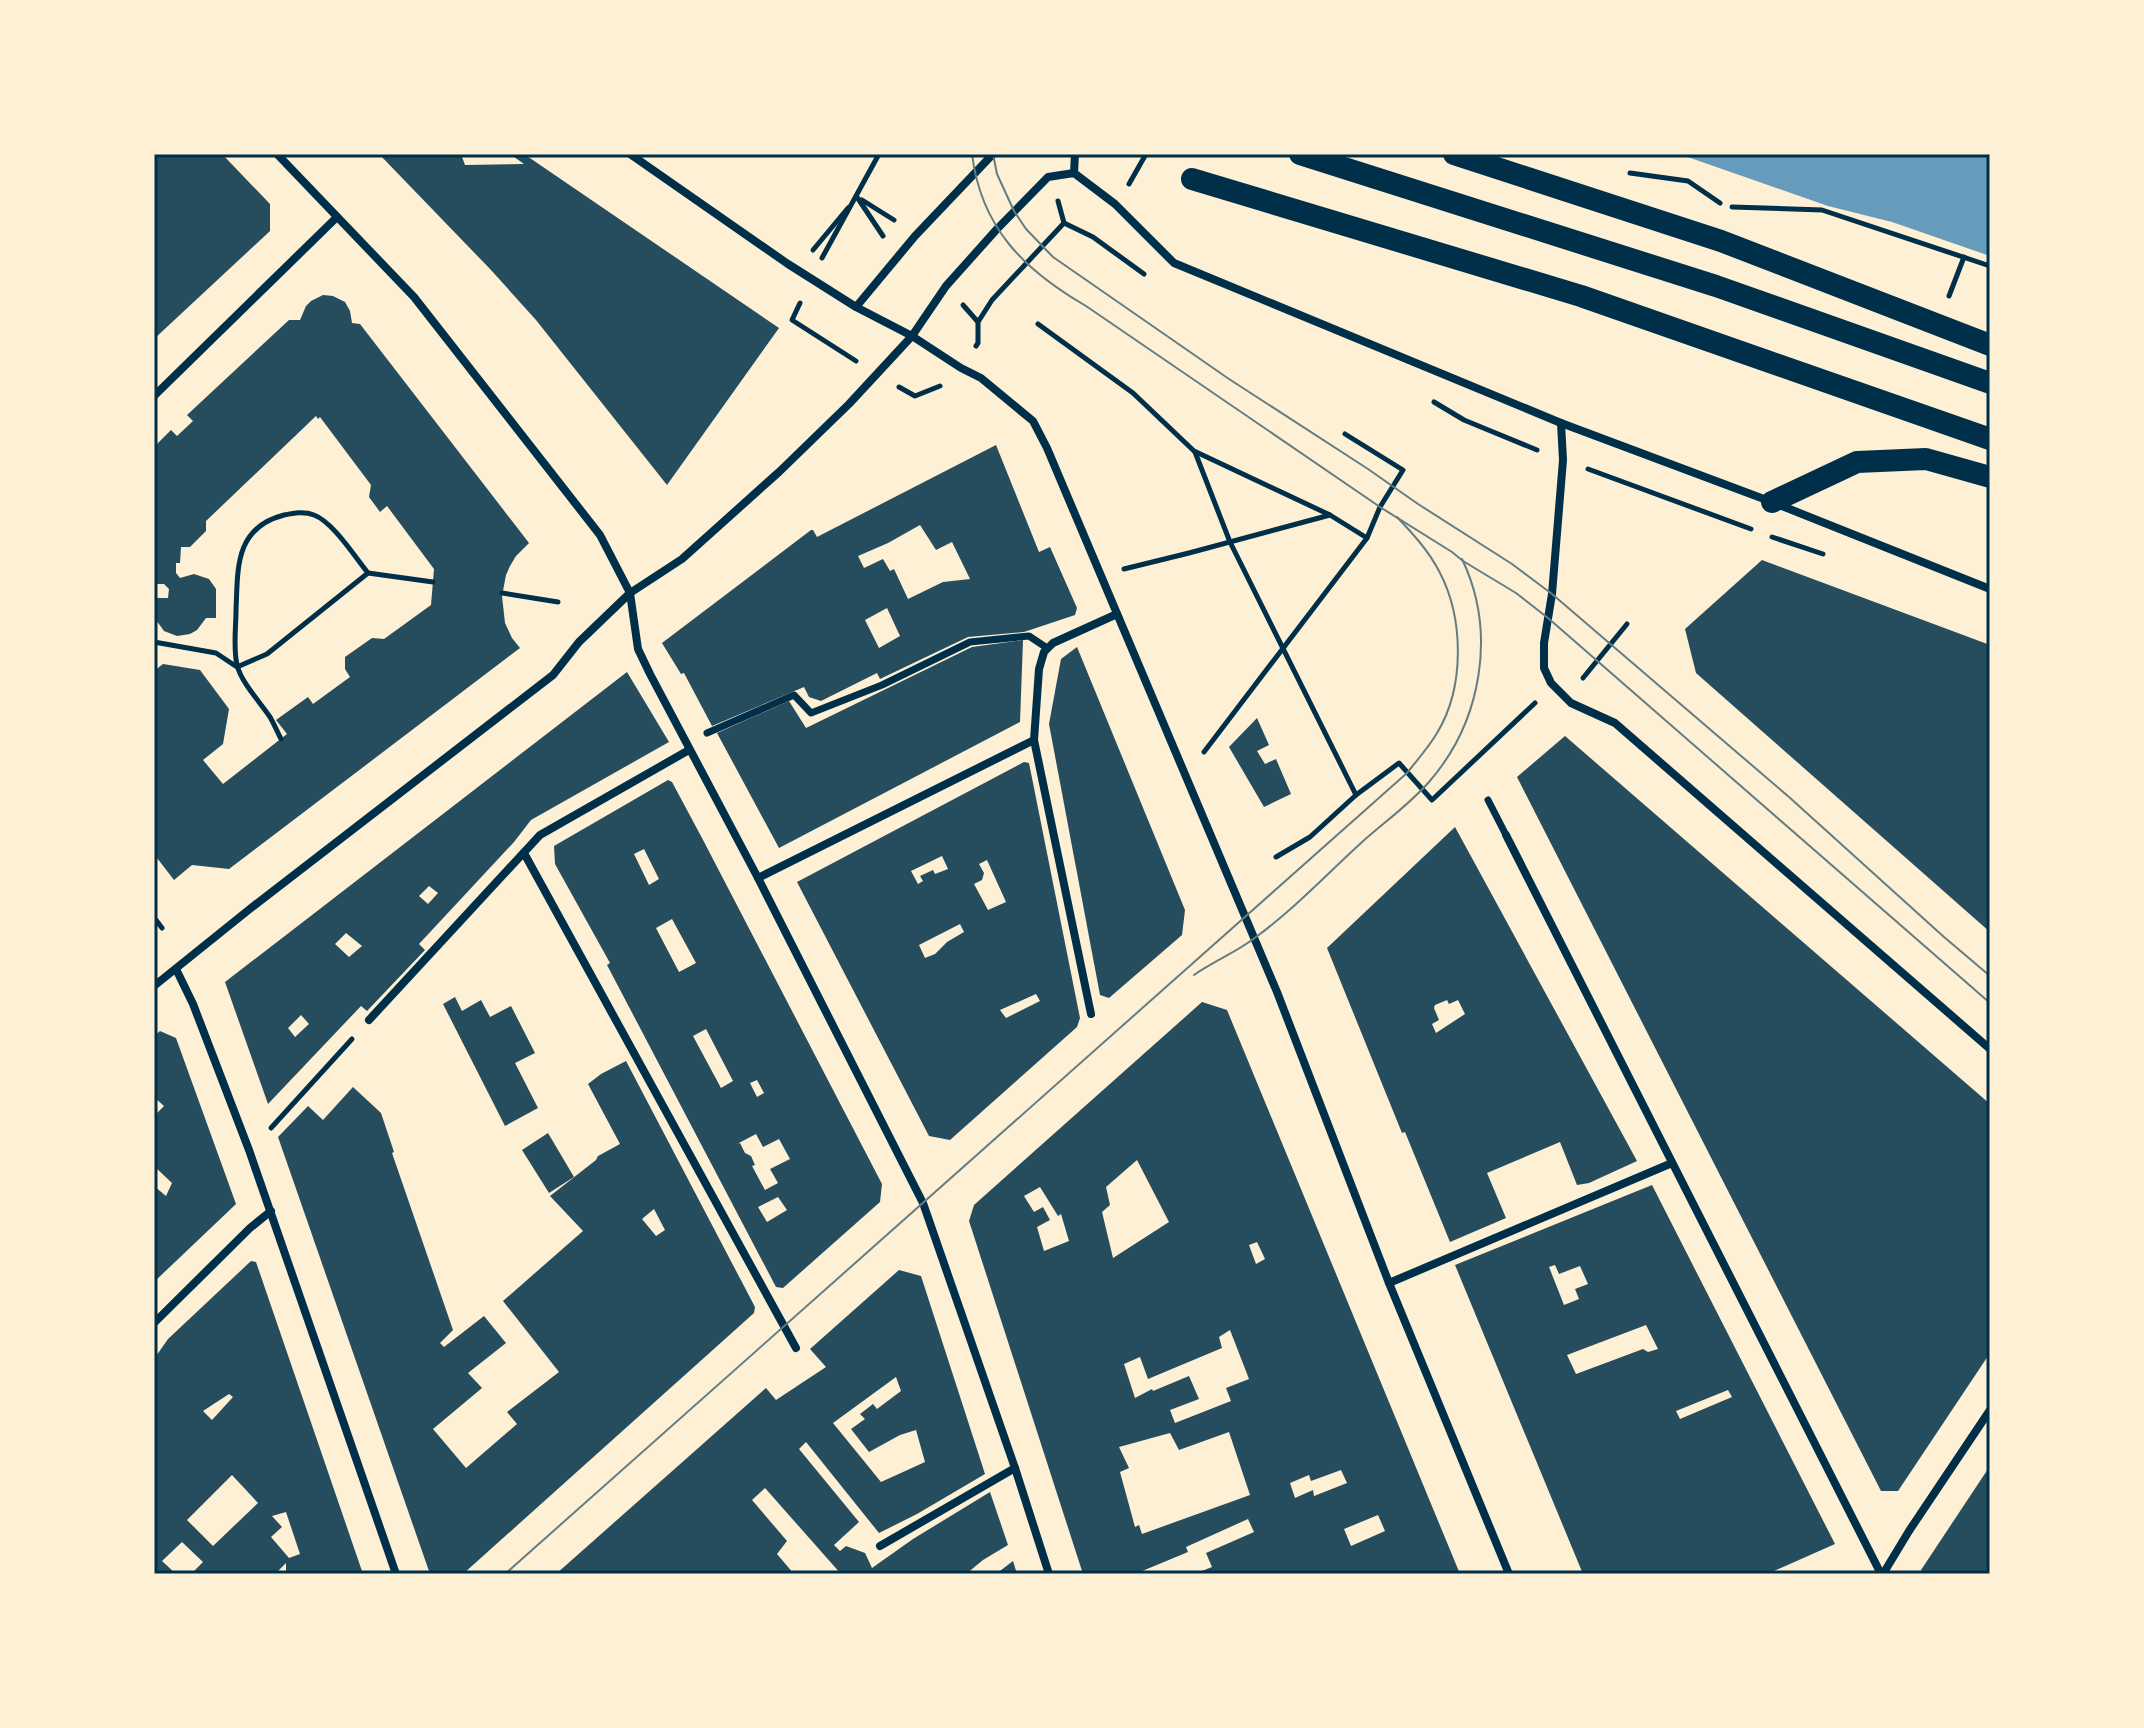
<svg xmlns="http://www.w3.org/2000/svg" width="2144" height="1728" font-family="'Playfair Display',serif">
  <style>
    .water { fill: #669bbc }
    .building { fill: #264d5e; fill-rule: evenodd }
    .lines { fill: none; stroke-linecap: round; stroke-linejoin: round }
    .path { stroke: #003049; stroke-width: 5 }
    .pedestrian { stroke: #003049; stroke-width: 7 }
    .minor { stroke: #003049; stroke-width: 8 }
    .trunk { stroke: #003049; stroke-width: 22 }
    .tram { stroke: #657d81; stroke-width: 2 }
    .neatline { fill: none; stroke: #003049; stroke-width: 3 }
  </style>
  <rect width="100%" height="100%" fill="#fdf0d5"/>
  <polygon class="water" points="1679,154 1990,154 1990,256 1892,222 1828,206"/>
  <g class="building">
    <polygon points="154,154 222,154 270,204 270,231 154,339"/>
    <polygon points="379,154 461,154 465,165 524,164 510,154 524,154 779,328 667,485 536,320 491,270"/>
    <polygon points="323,295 333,296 345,302 350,311 352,323 360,324 529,543 516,556 510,566 506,575 502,596 505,623 512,638 520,648 229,869 192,865 174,880 154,854 154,671 163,664 200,670 229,709 223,744 203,760 223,784 287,734 276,720 308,697 313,704 350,677 345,669 345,657 372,638 384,639 431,605 434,569 387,506 380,512 369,497 371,485 320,417 318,419 316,416 206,521 206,531 190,547 181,547 180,563 176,563 176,573 180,578 194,574 209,579 216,589 216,618 206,618 197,630 190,634 177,636 164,631 156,620 154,604 156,598 168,598 169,589 164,584 154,584 154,447 171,430 177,436 193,421 187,415 289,320 300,320 306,306 311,301"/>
    <path d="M996 445 1039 552 1050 547 1077 608 1075 615 1024 632 968 637 880 679 877 673 821 701 809 697 804 687 712 726 684 673 681 674 662 643 811 530H813L817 537ZM920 525 936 550 952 542 970 579 943 582 908 599 894 569 890 571 883 559 864 568 858 556 888 543ZM887 608 900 636 879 648 865 620Z"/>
    <polygon points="1762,560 1990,645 1990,932 1696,673 1685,629"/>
    <polygon points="1023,640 1020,722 779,848 717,733 789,701 806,728 972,647"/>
    <polygon points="1077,647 1185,910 1182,935 1109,998 1100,995 1049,724 1061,659"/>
    <path d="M627 672 669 742 531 820 514 842 419 944 425 950 367 1011 361 1006 268 1104 225 982ZM429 886 438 893 428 904 419 896ZM346 933 362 946 349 957 335 944ZM301 1015 309 1024 295 1037 288 1028Z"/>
    <polygon points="1257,718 1269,745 1257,751 1265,764 1276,759 1291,794 1264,807 1229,747"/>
    <polygon points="1565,736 1990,1104 1990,1353 1898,1491 1881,1491 1517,777"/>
    <path d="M1024 762 1029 763 1080 1018 1077 1027 950 1140 929 1136 797 882ZM942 856 948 869 935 874 933 870 920 876 923 881 918 884 911 871ZM987 860 1006 902 988 910 974 884 982 880 984 873 979 864ZM960 924 964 932 947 942 935 954 925 958 919 945ZM1036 994 1040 1001 1006 1018 1000 1010Z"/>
    <path d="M668 780 672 782 702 838 882 1184 880 1202 783 1288 776 1287 607 965 610 963 555 864 554 846ZM644 849 659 879 649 885 634 854ZM672 919 696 963 679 972 656 928ZM706 1029 733 1081 721 1088 693 1036ZM757 1080 764 1093 757 1097 750 1083ZM756 1134 763 1147 779 1139 790 1159 770 1169 778 1183 765 1190 752 1166 755 1165 751 1156 745 1153 740 1143 737 1144ZM778 1197 787 1210 767 1222 758 1207Z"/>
    <path d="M1455 827 1637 1161 1589 1183 1577 1185 1560 1142 1487 1173 1506 1218 1450 1242 1405 1132 1402 1133 1327 948ZM1447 1000 1449 1004 1458 1000 1465 1014 1436 1033 1432 1024 1439 1020 1434 1008 1435 1005Z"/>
    <polygon points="455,997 462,1011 481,1000 490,1017 511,1006 535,1053 515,1063 538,1108 505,1126 443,1004"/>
    <path d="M1202 1002 1227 1010 1460 1574H1194L1212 1567 1206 1553 1254 1532 1248 1519 1186 1547 1188 1552 1135 1574H1083L969 1221 974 1205ZM1137 1160 1169 1222 1113 1258 1102 1212 1110 1205 1106 1187ZM1040 1187 1058 1216 1061 1214 1069 1241 1044 1251 1037 1227 1050 1220 1043 1207 1034 1212 1024 1196ZM1257 1242 1265 1259 1256 1264 1249 1245ZM1230 1330 1249 1379 1226 1388 1231 1401 1175 1423 1170 1410 1199 1399 1189 1376 1153 1391 1152 1389 1135 1398 1124 1364 1140 1357 1148 1379 1222 1348 1219 1337ZM1229 1432 1250 1495 1142 1534 1139 1525 1135 1527 1120 1472 1129 1468 1119 1447 1170 1433 1179 1450ZM1341 1470 1347 1483 1314 1496 1313 1490 1295 1498 1290 1483 1309 1475 1311 1481ZM1378 1515 1385 1531 1351 1546 1344 1529Z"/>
    <polygon points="160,1031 176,1038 236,1204 154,1282 154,1186 166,1196 172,1183 154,1166 154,1116 164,1106 154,1097 154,1036"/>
    <path d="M626 1061 755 1307 754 1313 463 1574H430L278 1137 308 1106 323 1120 353 1087 381 1113 394 1152 392 1153 453 1330 440 1343 444 1347 484 1316 506 1343 468 1373 482 1388 433 1429 466 1468 517 1424 507 1412 559 1372 503 1301 583 1231 550 1196 596 1160 598 1156 620 1144 588 1084 601 1074ZM654 1209 665 1230 656 1236 642 1219Z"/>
    <polygon points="548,1133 574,1177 549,1193 522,1150"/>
    <path d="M1652 1185 1835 1544 1767 1574H1583L1455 1265ZM1555 1265 1559 1274 1580 1266 1588 1284 1575 1289 1579 1299 1564 1305 1549 1267ZM1646 1325 1658 1349 1648 1352 1643 1349 1576 1374 1567 1355ZM1728 1390 1732 1397 1680 1419 1676 1411Z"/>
    <path d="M251 1261 256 1262 363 1574H286V1563L275 1574H191L203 1562 182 1542 162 1561 176 1574H154V1359L168 1339ZM229 1394 233 1397 212 1420 203 1411ZM232 1475 258 1503 213 1546 187 1520ZM286 1512 300 1554 289 1558 271 1537 282 1527 272 1516Z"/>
    <path d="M899 1270 921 1276 985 1474 917 1514 879 1533 806 1442 799 1449 859 1522 834 1545 840 1551 846 1546 865 1553 872 1568 913 1539 990 1492 1008 1545 983 1560 966 1574H841L765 1488 752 1500 787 1541 777 1554 794 1574H556L766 1388 776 1400 826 1367 810 1349ZM896 1377 901 1391 877 1409 873 1404 860 1414 865 1419 851 1429 869 1452 900 1435 916 1430 925 1462 881 1482 833 1423Z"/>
    <polygon points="1990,1466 1990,1574 1923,1574 1921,1570"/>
    <polygon points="1013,1561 1017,1574 996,1574"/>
  </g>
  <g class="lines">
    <g class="path">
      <polyline points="1630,173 1688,181 1720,203"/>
      <polyline points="1129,184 1146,154"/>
      <polyline points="857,197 883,236"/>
      <polyline points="862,200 894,220"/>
      <polyline points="1058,201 1064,223"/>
      <polyline points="1732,207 1822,210 1990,266"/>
      <polyline points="1064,223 1093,237 1144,274"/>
      <polyline points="813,250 848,208"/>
      <polyline points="822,258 879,154"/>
      <polyline points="1949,296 1964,257"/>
      <polyline points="800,303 792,320 856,361"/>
      <polyline points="963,305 978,322"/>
      <polyline points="1038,324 1133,393 1194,451 1330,515 1367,538"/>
      <polyline points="976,346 978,343 978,322 992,300 1064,223"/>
      <polyline points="899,387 915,396 940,386"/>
      <polyline points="1434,402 1464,420 1537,450"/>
      <polyline points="1195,452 1230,542 1356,795"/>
      <polyline points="1588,469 1751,529"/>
      <polyline points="1772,537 1823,554"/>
      <polyline points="1124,569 1189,553 1330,515"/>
      <polyline points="368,573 433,582"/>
      <polyline points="502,593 558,602"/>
      <path d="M154 642 216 653 237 667 267 654 368 573C355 557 333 522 314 515 304 511 294 513 284 515 234 528 238 569 236 610 236 627 233 648 237 665 241 682 260 702 270 717 274 724 277 731 281 739"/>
      <polyline points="1583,678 1627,624"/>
      <polyline points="1204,752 1367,538 1380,507 1403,470 1345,434"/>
      <polyline points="1276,857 1310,837 1356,795 1399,763 1432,800 1535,703"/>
      <polyline points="156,920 162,928"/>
      <polyline points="271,1128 352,1039"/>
    </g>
    <g class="pedestrian">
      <polyline points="707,733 794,695 811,713 882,685 970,642 1029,636 1047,648"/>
      <polyline points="1488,800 1506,835"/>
    </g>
    <g class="minor">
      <polyline points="277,154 414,297 600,535 630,593 638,649 650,674 758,878 923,1203 1015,1468 1049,1574"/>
      <polyline points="630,154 788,264 856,307 912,336 961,368 981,378 1033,421 1047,448 1277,992 1389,1283 1509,1574"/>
      <polyline points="1074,173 1075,154"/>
      <polyline points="856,307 915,236 993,154"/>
      <polyline points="154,396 337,217"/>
      <polyline points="1561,423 1563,460 1552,594 1544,643 1544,668 1551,683 1571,703 1615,723 1990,1049"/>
      <polyline points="1506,835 1881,1574"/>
      <polyline points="524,853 796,1348"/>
      <polyline points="758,878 1034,740"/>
      <polyline points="176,969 193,1004 249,1150 396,1574"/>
      <polyline points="154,986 251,908 553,675 579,642 630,593 682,559 779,472 849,404 912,336 946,286 997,229 1048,177 1074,173 1115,204 1174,263 1561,423 1772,502 1990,589"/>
      <polyline points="1091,1014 1034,740 1039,669 1044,652 1053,643 1117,614"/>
      <polyline points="369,1020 540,835 689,750"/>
      <polyline points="1389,1283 1672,1163"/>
      <polyline points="154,1323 250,1228 271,1211"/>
      <polyline points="880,1546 1015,1468"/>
      <polyline points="1883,1574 1909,1531 1990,1410"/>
    </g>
    <g class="trunk">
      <polyline points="1300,154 1716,286 1990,383"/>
      <polyline points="1454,154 1721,241 1990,345"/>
      <polyline points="1192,179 1581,296 1990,439"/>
      <polyline points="1772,502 1857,462 1926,459 1990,477"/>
    </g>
    <g class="tram">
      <path d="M972 154C981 228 1024 270 1086 306L1380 507 1452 552 1463 561 1516 593 1548 618 1990 1003"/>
      <polyline points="993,154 997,174 1014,211 1026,229 1053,257 1229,379 1368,469 1418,504 1512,564 1552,594 1789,797 1944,937 1990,976"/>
      <path d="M1194 975C1214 961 1237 952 1256 937 1294 909 1326 875 1361 843 1383 823 1409 805 1429 782 1482 721 1497 632 1462 559"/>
      <path d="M505 1574 1407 773C1417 760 1429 747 1437 733 1465 687 1464 618 1439 571 1428 550 1413 534 1397 517"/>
    </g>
  </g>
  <rect width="2144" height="1728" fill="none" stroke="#fdf0d5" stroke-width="312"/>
  <rect x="156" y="156" width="1832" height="1416" class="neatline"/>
</svg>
